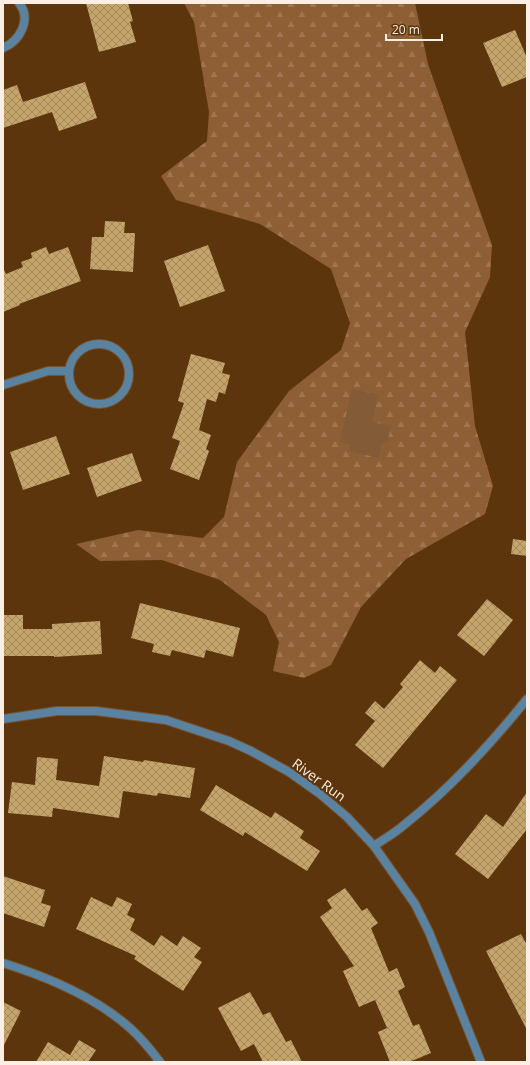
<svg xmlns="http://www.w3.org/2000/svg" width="530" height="1065" font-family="'Open Sans',sans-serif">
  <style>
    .forest { fill: url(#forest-firs) }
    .park { fill: #845b37 }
    .building { fill: url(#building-cross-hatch) }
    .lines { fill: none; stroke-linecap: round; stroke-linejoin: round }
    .street-casing { stroke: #76532f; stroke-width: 10 }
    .street { stroke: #5a83a1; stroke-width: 8 }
    .labels { text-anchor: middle; stroke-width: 4; stroke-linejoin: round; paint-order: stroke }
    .street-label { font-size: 14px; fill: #fbeee4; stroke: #5d350c }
  </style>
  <defs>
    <pattern id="forest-firs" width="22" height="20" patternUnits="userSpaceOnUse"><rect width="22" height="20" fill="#8e5f34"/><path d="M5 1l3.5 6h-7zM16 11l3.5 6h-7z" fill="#9f7651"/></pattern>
    <pattern id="building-cross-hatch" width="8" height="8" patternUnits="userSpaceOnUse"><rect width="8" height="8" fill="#c5a56a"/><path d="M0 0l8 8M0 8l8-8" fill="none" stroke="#a0895f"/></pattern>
  </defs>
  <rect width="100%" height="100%" fill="#5d350c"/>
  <polygon class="forest" points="184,3 415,3 428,64 492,245 490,277 465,332 475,426 493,486 485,514 406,559 361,607 331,665 304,678 273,671 279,642 266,615 220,580 162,560 100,561 76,544 138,530 203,538 224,517 237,462 289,391 341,350 350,323 331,269 260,224 176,200 161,176 207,141 209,112 194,22"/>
  <polygon class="park" points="352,389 378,395 372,422 391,426 387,443 382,443 379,458 349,451 350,445 340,442"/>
  <g class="building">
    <polygon points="86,3 128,3 133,21 130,22 136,42 99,52"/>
    <polygon points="515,30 527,58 527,77 502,87 483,43"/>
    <polygon points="85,82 97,118 59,131 52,112 3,128 3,90 17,85 23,102"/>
    <polygon points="105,221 125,222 124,233 135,233 133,272 90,269 92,237 104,237"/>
    <polygon points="208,245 225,291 180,307 164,261"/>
    <polygon points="46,247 49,254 68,247 81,281 19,304 20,305 3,312 3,268 6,274 23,267 21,262 32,258 31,253"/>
    <polygon points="191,354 225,363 222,373 230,375 225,394 219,392 216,402 207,399 199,430 211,435 206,449 209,451 199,480 170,469 180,441 172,438 184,403 178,401"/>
    <polygon points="56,436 70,474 23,490 10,452"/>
    <polygon points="132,453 142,481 97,497 87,468"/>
    <polygon points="513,539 527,541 527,556 511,554"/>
    <polygon points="487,599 513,620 484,656 457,635"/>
    <polygon points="140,603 240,628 233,657 206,650 204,658 172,650 170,656 152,652 154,644 131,638"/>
    <polygon points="3,615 23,615 23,629 52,629 52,624 100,621 102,654 54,657 54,656 3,656"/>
    <polygon points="420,660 435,673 440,666 457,680 383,768 355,745 375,721 365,713 375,701 384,709 403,687 400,684"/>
    <polygon points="104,756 143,762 144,760 195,768 190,798 158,793 157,796 123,791 119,818 53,808 52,817 8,813 12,782 35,785 37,757 58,759 56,780 99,786"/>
    <polygon points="216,785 271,818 275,812 304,831 300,838 320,851 307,871 245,832 243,836 200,810"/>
    <polygon points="527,792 527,829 488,879 455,854 486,814 503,827"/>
    <polygon points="3,876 45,890 41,903 51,906 44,927 3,913"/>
    <polygon points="345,888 362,911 367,908 378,923 371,928 389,972 397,968 405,987 398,991 413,1026 419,1024 431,1053 409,1062 390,1062 378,1032 387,1028 375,1000 359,1007 343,971 354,966 320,917 332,908 327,900"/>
    <polygon points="91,897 112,907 117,897 132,904 127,915 135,919 130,930 154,946 161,935 177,946 183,936 201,948 194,957 202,962 183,991 134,959 136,956 76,929"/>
    <polygon points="521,934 527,945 527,1030 486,951"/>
    <polygon points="250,992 263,1015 270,1012 286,1042 291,1040 302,1062 263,1062 254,1044 241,1051 218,1008"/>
    <polygon points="3,1002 21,1011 3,1047"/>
    <polygon points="79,1040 96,1050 88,1062 36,1062 48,1042 70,1055"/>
  </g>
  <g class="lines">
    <g class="street-casing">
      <g id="street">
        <path d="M3 48C20 41 32 19 19 3"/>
        <circle cx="99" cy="374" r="30"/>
        <polyline points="3,385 48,371 69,371"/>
        <polyline points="3,719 57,711 96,711 166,720 229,741 251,751 289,772 320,794 347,817 374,846 415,904 429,932 481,1062"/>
        <path d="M374 846C384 839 395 833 404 825 451 788 490 745 527 699"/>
        <path d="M3 963C48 977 94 996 130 1028 141 1038 151 1050 160 1062"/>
      </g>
    </g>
    <use href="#street" class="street"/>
  </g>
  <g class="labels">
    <g class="street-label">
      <text transform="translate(319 780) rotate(36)" y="5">River Run</text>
    </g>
  </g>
  <rect width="530" height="1065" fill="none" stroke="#fbeee4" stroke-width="8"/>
  <path d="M386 34v6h56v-6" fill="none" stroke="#fbeee4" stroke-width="2"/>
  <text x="392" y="34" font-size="12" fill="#fbeee4" stroke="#5d350c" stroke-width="3" paint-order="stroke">20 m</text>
</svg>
